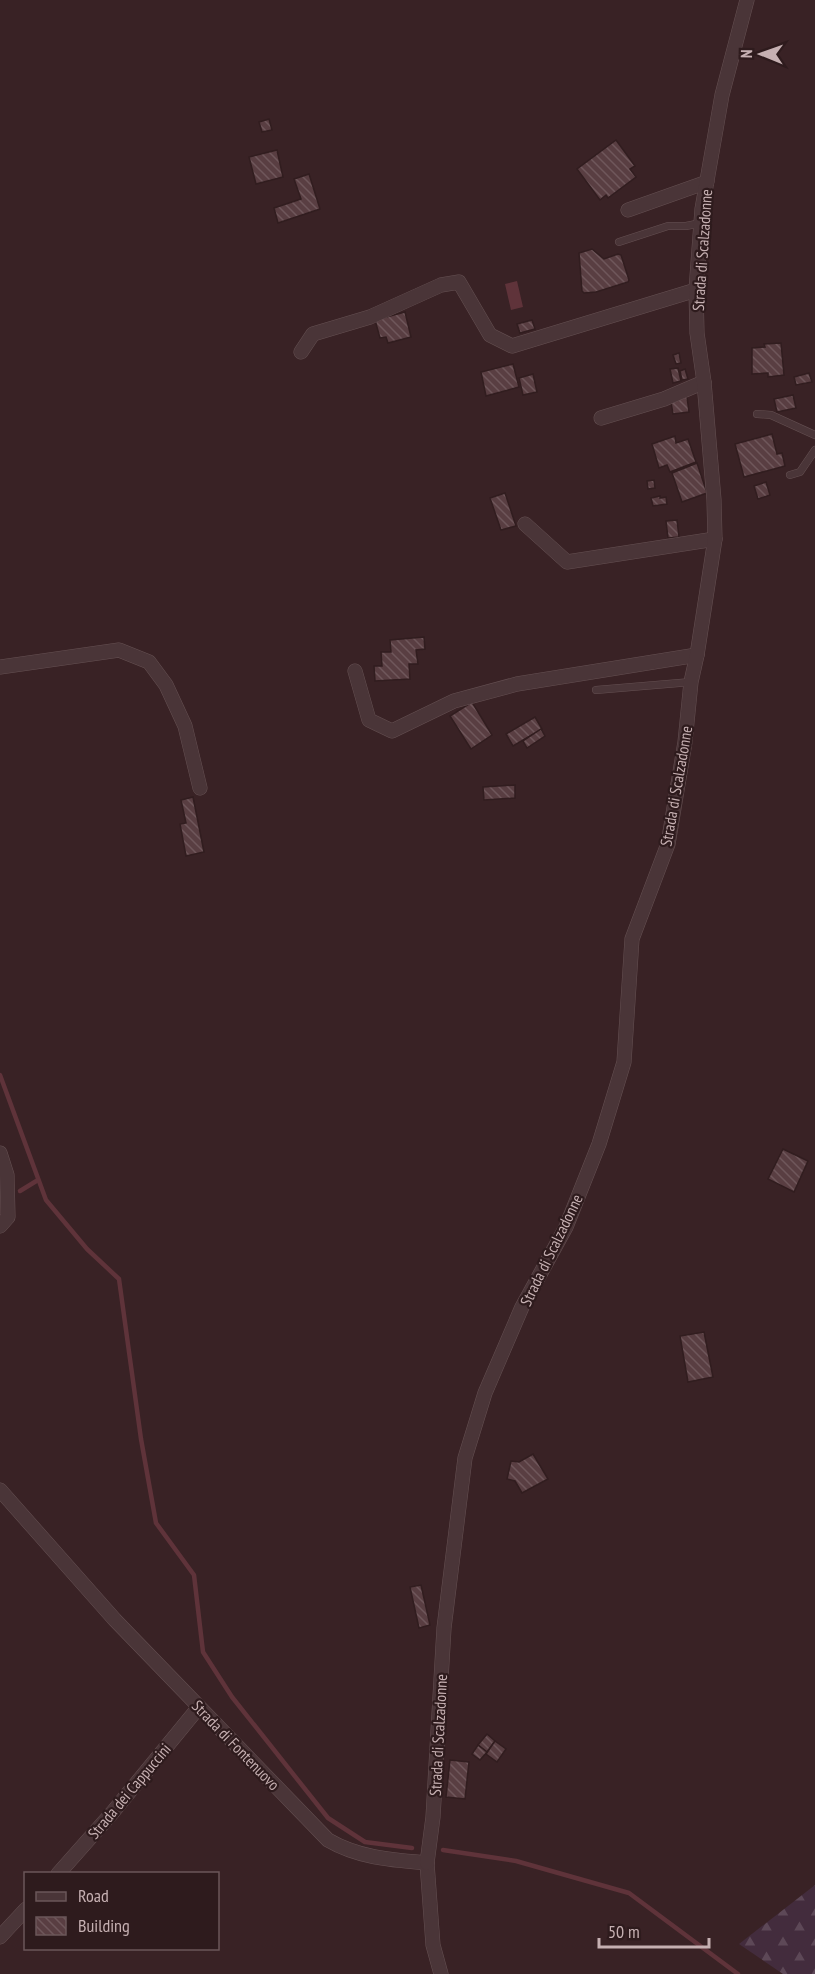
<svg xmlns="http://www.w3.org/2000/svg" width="815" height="1974" font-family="'PT Sans Narrow',sans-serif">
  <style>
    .forest { fill: url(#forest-firs) }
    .water { fill: #5f333a }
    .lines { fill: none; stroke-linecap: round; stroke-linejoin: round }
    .stream { stroke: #5f333a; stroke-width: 4.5 }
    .building { fill: url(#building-back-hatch); stroke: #311d1f; stroke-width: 1.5 }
    .lane-casing { stroke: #655052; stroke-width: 8 }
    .street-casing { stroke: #655052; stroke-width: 15 }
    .lane { stroke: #4a3538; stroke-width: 7 }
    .street { stroke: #4a3538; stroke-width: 14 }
    .labels { text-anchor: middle; stroke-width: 4.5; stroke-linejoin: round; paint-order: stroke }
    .street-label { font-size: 16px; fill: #c6b0b2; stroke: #2e1b1d }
  </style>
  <defs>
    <pattern id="forest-firs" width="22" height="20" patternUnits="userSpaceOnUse" patternTransform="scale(1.5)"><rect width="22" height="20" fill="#432c3d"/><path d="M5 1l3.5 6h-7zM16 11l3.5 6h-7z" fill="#5d4857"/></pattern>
    <pattern id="building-back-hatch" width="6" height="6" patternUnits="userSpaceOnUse" patternTransform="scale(1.5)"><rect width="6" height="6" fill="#593e42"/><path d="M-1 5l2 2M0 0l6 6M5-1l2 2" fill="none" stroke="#6f575b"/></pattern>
  </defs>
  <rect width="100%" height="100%" fill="#392225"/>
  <polygon class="forest" points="815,1885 815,1974 783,1974 739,1944"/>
  <polygon class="water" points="517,281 523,307 511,310 505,284"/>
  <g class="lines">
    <g class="stream">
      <polyline points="0,1075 46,1200 87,1249 119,1279 141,1439 156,1523 194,1575 203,1652 232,1697 328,1818 365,1842 412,1848"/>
      <polyline points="20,1191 38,1180"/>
      <polyline points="443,1850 516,1861 629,1893 738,1974"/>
    </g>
  </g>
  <g class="building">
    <polygon points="269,119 272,130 262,132 259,122"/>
    <polygon points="616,140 635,166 630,169 636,177 608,198 606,195 600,200 577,169"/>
    <polygon points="277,150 283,177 256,184 249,157"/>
    <polygon points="309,174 320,209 278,223 274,208 301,199 294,179"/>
    <polygon points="592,249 604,259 618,254 621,255 629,280 628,282 596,292 584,293 582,291 579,253"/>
    <polygon points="405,312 411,337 388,343 386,337 380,338 375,320"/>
    <polygon points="532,320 535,329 520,333 517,324"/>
    <polygon points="781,343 784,375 768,377 768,373 752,374 752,348 765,347 764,344"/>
    <polygon points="679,353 681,363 676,364 673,355"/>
    <polygon points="513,364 519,387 486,396 481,372"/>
    <polygon points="678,368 681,381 673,383 670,369"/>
    <polygon points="685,369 688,379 682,380 680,371"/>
    <polygon points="809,373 812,382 796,385 794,377"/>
    <polygon points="533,374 537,392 523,395 519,378"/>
    <polygon points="793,395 796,408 777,412 774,399"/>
    <polygon points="687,397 689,412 673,414 671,402 676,401 675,398"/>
    <polygon points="772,434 777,454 782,453 785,466 744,477 735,444"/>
    <polygon points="675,436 676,443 688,439 696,462 670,472 667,465 659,468 652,444"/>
    <polygon points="697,463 707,493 682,502 672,473"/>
    <polygon points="654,480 655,488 648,489 647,481"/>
    <polygon points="766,482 770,495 758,499 754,486"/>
    <polygon points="505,493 516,526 501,530 490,498"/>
    <polygon points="660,496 660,498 666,497 667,504 653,506 651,498"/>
    <polygon points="677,520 679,537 668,538 666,521"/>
    <polygon points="424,637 425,649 416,650 418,664 409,664 410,679 375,681 374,666 382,666 381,652 391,652 390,640"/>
    <polygon points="472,702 492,735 471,749 450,716"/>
    <polygon points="535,717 542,729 513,746 506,734"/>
    <polygon points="541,729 545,736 527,748 523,741"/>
    <polygon points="515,785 515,798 484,800 483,787"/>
    <polygon points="193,797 204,852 186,856 180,824 186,823 181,800"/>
    <polygon points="783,1149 808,1161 794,1192 768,1179"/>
    <polygon points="704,1332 713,1377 688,1382 680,1336"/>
    <polygon points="533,1454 548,1479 522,1493 515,1481 507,1479 511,1461 519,1462"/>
    <polygon points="421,1585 430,1625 419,1628 410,1587"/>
    <polygon points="487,1734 495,1741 487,1752 478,1745"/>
    <polygon points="495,1741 506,1749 497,1762 486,1754"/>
    <polygon points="478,1745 487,1752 480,1760 472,1754"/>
    <polygon points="450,1760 469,1762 465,1799 446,1797"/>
  </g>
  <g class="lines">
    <g class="lane-casing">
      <g id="lane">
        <polyline points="619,242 668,226 686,226 701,223"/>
        <polyline points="757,414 771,415 815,435"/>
        <polyline points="790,475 800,472 815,450"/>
        <polyline points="596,690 691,682"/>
      </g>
    </g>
    <g class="street-casing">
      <g id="street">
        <polyline points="628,210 707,182"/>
        <polyline points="301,352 313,334 370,317 441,285 459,282 490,335 512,346 696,290"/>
        <polyline points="601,418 664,399 704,382"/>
        <polyline points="525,524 567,562 715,539"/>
        <polyline points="0,667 119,650 149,662 166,685 185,726 200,788"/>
        <polyline points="355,671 369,720 392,731 454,701 517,684 697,655"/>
        <polyline points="0,1153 7,1175 8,1217 0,1226"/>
        <path d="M0 1490 115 1620 328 1840C359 1858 392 1860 427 1863L433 1945 441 1974"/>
        <polyline points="427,1863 433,1817 444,1628 465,1458 485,1393 522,1307 566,1227 599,1144 624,1062 632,939 668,844 685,742 691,682 697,655 715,539 714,500 704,382 697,333 696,290 702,209 722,95 747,0"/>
        <polyline points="58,1874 112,1813 199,1707"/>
        <polyline points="0,1937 26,1909"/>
      </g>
    </g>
    <use href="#lane" class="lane"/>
    <use href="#street" class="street"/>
  </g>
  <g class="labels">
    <g class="street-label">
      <text transform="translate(702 250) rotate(-86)" y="6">Strada di Scalzadonne</text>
      <text transform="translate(676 786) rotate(-80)" y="6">Strada di Scalzadonne</text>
      <text transform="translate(551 1250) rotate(-64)" y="6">Strada di Scalzadonne</text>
      <text transform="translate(438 1735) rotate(-87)" y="6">Strada di Scalzadonne</text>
      <text transform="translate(236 1745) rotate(46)" y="6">Strada di Fontenuovo</text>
      <text transform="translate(129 1791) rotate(-50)" y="6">Strada dei Cappuccini</text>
    </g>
  </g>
  <rect x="24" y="1872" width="195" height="78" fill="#2e1b1d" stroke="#6b5759" stroke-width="1.5"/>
  <rect x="36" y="1892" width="30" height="9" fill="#4a3538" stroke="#6b5759" stroke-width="1.5"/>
  <text x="78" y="1902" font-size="18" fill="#c6b0b2">Road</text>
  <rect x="36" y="1917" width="30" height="18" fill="url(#building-back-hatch)" stroke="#6b5759" stroke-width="1.5"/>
  <text x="78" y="1932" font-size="18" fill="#c6b0b2">Building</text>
  <g transform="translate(761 54) rotate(271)" stroke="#2e1b1d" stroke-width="4.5" paint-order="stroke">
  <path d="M0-4.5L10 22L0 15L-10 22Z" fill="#c6b0b2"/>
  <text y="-9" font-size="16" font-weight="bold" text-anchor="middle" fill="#c6b0b2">N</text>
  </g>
  <path d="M599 1938v9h110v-9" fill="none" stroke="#c6b0b2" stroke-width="3"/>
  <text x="608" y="1938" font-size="18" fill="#c6b0b2" stroke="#2e1b1d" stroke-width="4.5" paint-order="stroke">50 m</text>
</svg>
